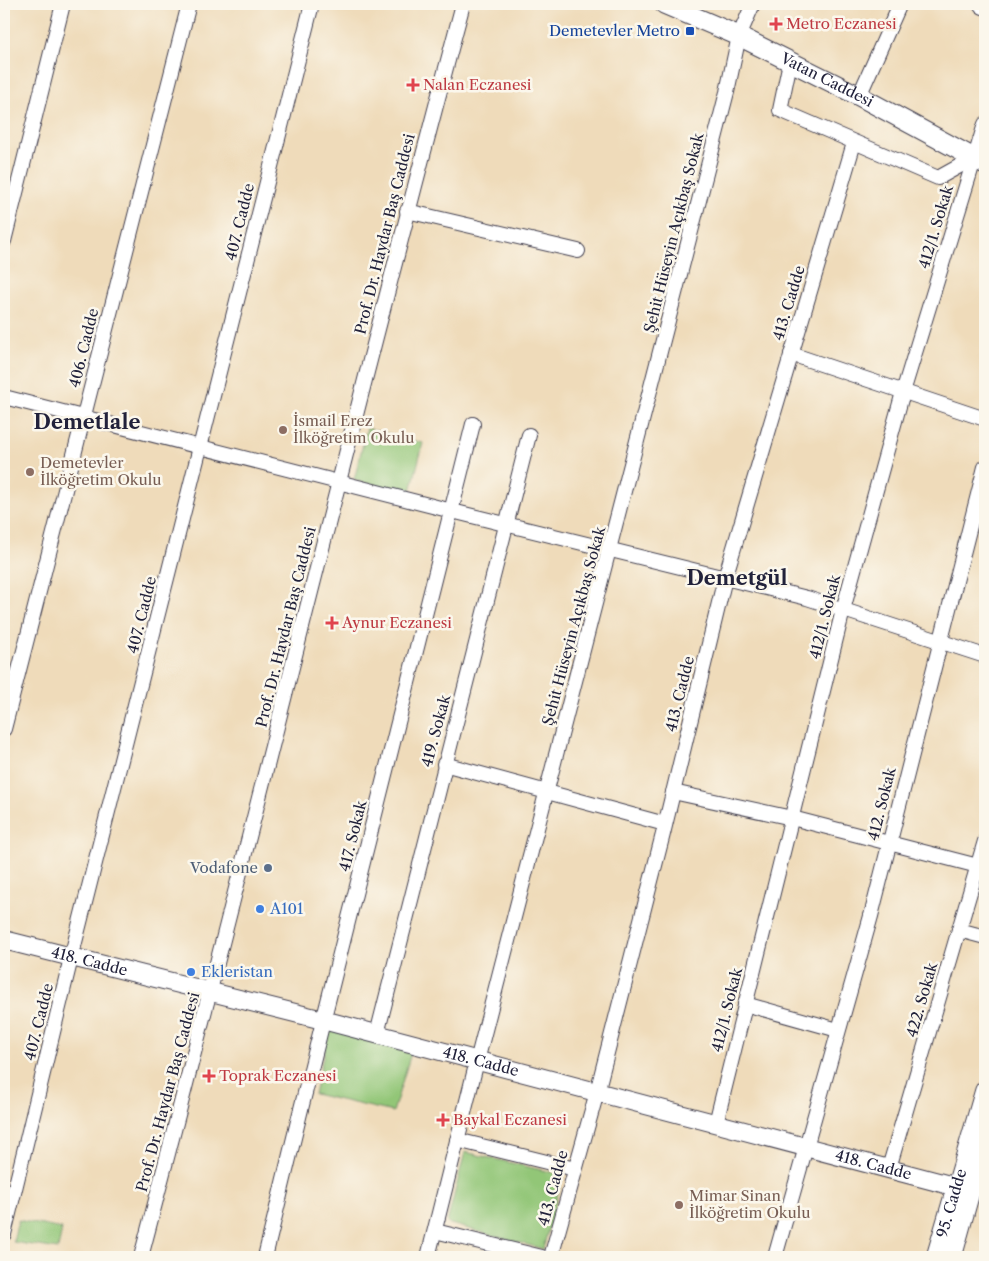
<svg xmlns="http://www.w3.org/2000/svg" width="989" height="1261" font-family="'Libre Caslon Text',serif">
  <style>
    .green { fill: #92c677; stroke: #5a7459 }
    .lines { fill: none; stroke-linecap: round; stroke-linejoin: round }
    .minor-casing { stroke: #413e4e; stroke-width: 16 }
    .tertiary-casing { stroke: #413e4e; stroke-width: 20 }
    .secondary-casing { stroke: #413e4e; stroke-width: 21 }
    .minor { stroke: #fff; stroke-width: 14 }
    .tertiary { stroke: #fff; stroke-width: 18 }
    .secondary { stroke: #fff; stroke-width: 19 }
    .health-dot { fill: #e0444e; stroke: #fbf7ec; stroke-width: 2 }
    .transit-dot { fill: #1a4fb4; stroke: #fbf7ec; stroke-width: 2 }
    .education-dot { fill: #8d6e63; stroke: #fbf7ec; stroke-width: 2 }
    .service-dot { fill: #5c6f8a; stroke: #fbf7ec; stroke-width: 2 }
    .shop-dot { fill: #3f7fe0; stroke: #fbf7ec; stroke-width: 2 }
    .labels { text-anchor: middle; stroke-width: 5; stroke-linejoin: round; paint-order: stroke }
    .health-label { font-size: 15px; fill: #be3a42; stroke: #fbf7ec; text-anchor: start }
    .transit-label { font-size: 15px; fill: #164399; stroke: #fbf7ec; text-anchor: end }
    .street-label { font-size: 15px; fill: #22223b; stroke: #fbf7ec }
    .education-label { font-size: 15px; fill: #785e54; stroke: #fbf7ec; text-anchor: start }
    .service-label { font-size: 15px; fill: #4e5e75; stroke: #fbf7ec; text-anchor: end }
    .shop-label { font-size: 15px; fill: #366cbe; stroke: #fbf7ec; text-anchor: start }
    .district-label { font-size: 20px; font-weight: bold; fill: #22223b; stroke: #fbf7ec }
  </style>
  <rect width="100%" height="100%" fill="#fbf7ec"/>
  <filter id="ink" filterUnits="userSpaceOnUse"><feTurbulence type="fractalNoise" baseFrequency=".02" numOctaves="2"/><feDisplacementMap in="SourceGraphic" scale="10" xChannelSelector="R" yChannelSelector="G"/><feConvolveMatrix kernelMatrix="1 2 1 2 8 2 1 2 1" color-interpolation-filters="sRGB"/></filter>
  <filter id="wash" filterUnits="userSpaceOnUse"><feTurbulence type="fractalNoise" baseFrequency=".0096" numOctaves="4" result="noise"/><feDisplacementMap in="SourceGraphic" scale="20" xChannelSelector="R" yChannelSelector="G"/><feGaussianBlur stdDeviation="1.12" result="paint"/><feColorMatrix in="noise" values="0 0 0 0 0 0 0 0 0 0 0 0 0 0 0 0 0 1.4 0 .05"/><feComposite in="paint" operator="in"/></filter>
  <g filter="url(#wash)">
    <rect width="100%" height="100%" fill="#efdbba"/>
    <g class="green">
      <polygon points="367,428 423,443 410,495 354,480"/>
      <polygon points="330,1029 412,1050 393,1112 314,1094"/>
      <polygon points="465,1152 563,1175 543,1249 447,1223"/>
      <polygon points="18,1220 62,1229 58,1249 13,1242"/>
    </g>
  </g>
  <g filter="url(#ink)">
    <g class="lines">
      <g class="minor-casing">
        <g id="minor">
          <polyline points="790,62 780,110 938,178 974,158"/>
          <polyline points="859,96 900,4"/>
          <polyline points="407,211 578,251"/>
          <polyline points="4,241 63,4"/>
          <polyline points="791,354 985,419"/>
          <polyline points="4,397 452,511 807,598 985,656"/>
          <polyline points="4,729 189,4"/>
          <polyline points="444,764 665,824"/>
          <polyline points="673,792 792,818 978,866"/>
          <polyline points="959,930 985,937"/>
          <polyline points="745,1004 838,1030"/>
          <polyline points="377,1034 529,435"/>
          <polyline points="716,1123 843,610 903,392 985,124"/>
          <polyline points="457,1140 575,1169"/>
          <polyline points="889,1168 985,841"/>
          <polyline points="435,1231 542,1257"/>
          <polyline points="4,1234 71,958 312,4"/>
          <path d="M141 1257C251 840 351 421 463 4"/>
          <polyline points="265,1257 300,1113 473,424"/>
          <polyline points="428,1257 477,1061 727,92 739,36 753,4"/>
          <polyline points="551,1257 597,1092 663,834 725,578 854,143"/>
          <polyline points="775,1257 871,916 985,467"/>
        </g>
      </g>
      <g class="tertiary-casing">
        <g id="tertiary">
          <path id="s1" d="M4 940 323 1020 957 1187"/>
        </g>
      </g>
      <g class="secondary-casing">
        <g id="secondary">
          <path id="s2" d="M664 4 739 36 859 96 985 164"/>
          <polyline points="983,4 985,5"/>
          <path id="s3" d="M936 1257 985 1090"/>
          <polyline points="952,1257 985,1139"/>
        </g>
      </g>
      <use href="#minor" class="minor"/>
      <use href="#tertiary" class="tertiary"/>
      <use href="#secondary" class="secondary"/>
    </g>
  </g>
  <g class="health-dot">
    <path d="M773.5 16.5h5v5h5v5h-5v5h-5v-5h-5v-5h5z"/>
    <path d="M410.5 77.5h5v5h5v5h-5v5h-5v-5h-5v-5h5z"/>
    <path d="M329.5 615.5h5v5h5v5h-5v5h-5v-5h-5v-5h5z"/>
    <path d="M206.5 1068.5h5v5h5v5h-5v5h-5v-5h-5v-5h5z"/>
    <path d="M440.5 1112.5h5v5h5v5h-5v5h-5v-5h-5v-5h5z"/>
  </g>
  <rect class="transit-dot" x="685" y="26" width="10" height="10" rx="2.5"/>
  <g class="education-dot">
    <circle cx="283" cy="430" r="5"/>
    <circle cx="30" cy="472" r="5"/>
    <circle cx="679" cy="1205" r="5"/>
  </g>
  <circle class="service-dot" cx="268" cy="868" r="5"/>
  <g class="shop-dot">
    <circle cx="260" cy="909" r="5"/>
    <circle cx="191" cy="972" r="5"/>
  </g>
  <g class="labels">
    <g class="health-label">
      <text x="786" y="29">Metro Eczanesi</text>
      <text x="423" y="90">Nalan Eczanesi</text>
      <text x="342" y="628">Aynur Eczanesi</text>
      <text x="219" y="1081">Toprak Eczanesi</text>
      <text x="453" y="1125">Baykal Eczanesi</text>
    </g>
    <g class="transit-label">
      <text x="680" y="36">Demetevler Metro</text>
    </g>
    <g class="street-label">
      <text dy="5" stroke="none"><textPath href="#s2" startOffset="180">Vatan Caddesi</textPath></text>
      <text transform="translate(240 222) rotate(-76)" y="5">407. Cadde</text>
      <text transform="translate(936 227) rotate(-73)" y="5">412/1. Sokak</text>
      <text transform="translate(674 233) rotate(-76)" y="5">Şehit Hüseyin Açıkbaş Sokak</text>
      <text transform="translate(385 234) rotate(-76)" y="5">Prof. Dr. Haydar Baş Caddesi</text>
      <text transform="translate(789 303) rotate(-73)" y="5">413. Cadde</text>
      <text transform="translate(84 348) rotate(-76)" y="5">406. Cadde</text>
      <text transform="translate(142 615) rotate(-76)" y="5">407. Cadde</text>
      <text transform="translate(825 617) rotate(-76)" y="5">412/1. Sokak</text>
      <text transform="translate(574 626) rotate(-75)" y="5">Şehit Hüseyin Açıkbaş Sokak</text>
      <text transform="translate(286 627) rotate(-76)" y="5">Prof. Dr. Haydar Baş Caddesi</text>
      <text transform="translate(680 694) rotate(-76)" y="5">413. Cadde</text>
      <text transform="translate(436 731) rotate(-75)" y="5">419. Sokak</text>
      <text transform="translate(882 804) rotate(-76)" y="5">412. Sokak</text>
      <text transform="translate(353 836) rotate(-76)" y="5">417. Sokak</text>
      <text dy="5" stroke="none"><textPath href="#s1" startOffset="88">418. Cadde</textPath></text>
      <text transform="translate(922 1000) rotate(-74)" y="5">422. Sokak</text>
      <text transform="translate(727 1010) rotate(-76)" y="5">412/1. Sokak</text>
      <text transform="translate(39 1022) rotate(-76)" y="5">407. Cadde</text>
      <text dy="5" stroke="none"><textPath href="#s1" startOffset="492">418. Cadde</textPath></text>
      <text transform="translate(168 1092) rotate(-75)" y="5">Prof. Dr. Haydar Baş Caddesi</text>
      <text dy="5" stroke="none"><textPath href="#s1" startOffset="898">418. Cadde</textPath></text>
      <text transform="translate(553 1188) rotate(-75)" y="5">413. Cadde</text>
      <text dy="5" stroke="none"><textPath href="#s3" startOffset="56">95. Cadde</textPath></text>
    </g>
    <g class="education-label">
      <text x="293" y="426">İsmail Erez<tspan x="293" dy="17">İlköğretim Okulu</tspan></text>
      <text x="40" y="468">Demetevler<tspan x="40" dy="17">İlköğretim Okulu</tspan></text>
      <text x="689" y="1201">Mimar Sinan<tspan x="689" dy="17">İlköğretim Okulu</tspan></text>
    </g>
    <g class="service-label">
      <text x="258" y="873">Vodafone</text>
    </g>
    <g class="shop-label">
      <text x="270" y="914">A101</text>
      <text x="201" y="977">Ekleristan</text>
    </g>
    <g class="district-label">
      <text x="87" y="429">Demetlale</text>
      <text x="737" y="585">Demetgül</text>
    </g>
  </g>
  <rect width="989" height="1261" fill="none" stroke="#fbf7ec" stroke-width="20"/>
</svg>
